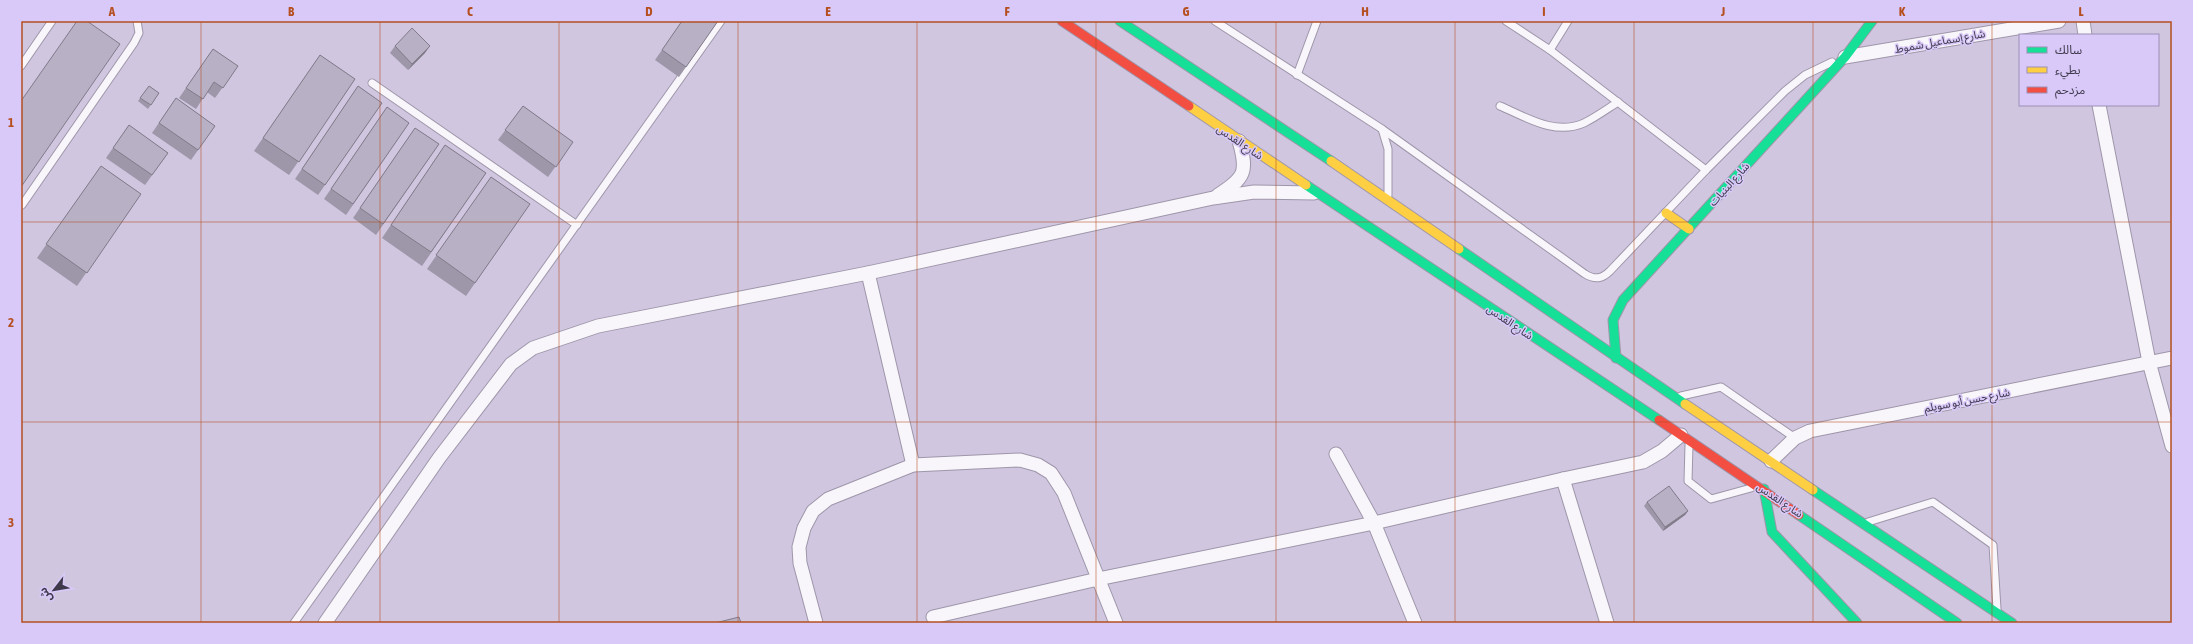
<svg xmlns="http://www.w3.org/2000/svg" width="2193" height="644" font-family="'Asap Condensed','Noto Sans Arabic',sans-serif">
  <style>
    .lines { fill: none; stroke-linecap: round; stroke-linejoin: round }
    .lane-casing { stroke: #9e96aa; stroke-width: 9 }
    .street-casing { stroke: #9e96aa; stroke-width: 15 }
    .fast-casing { stroke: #9e96aa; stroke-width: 11 }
    .slow-casing { stroke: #9e96aa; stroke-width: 11 }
    .jam-casing { stroke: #9e96aa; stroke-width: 11 }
    .lane { stroke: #f8f6fa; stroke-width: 7 }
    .street { stroke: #f8f6fa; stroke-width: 13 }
    .fast { stroke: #16e098; stroke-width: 9 }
    .slow { stroke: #ffcf43; stroke-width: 9 }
    .jam { stroke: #f24e42; stroke-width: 9 }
    .wall { fill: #9e97a9 }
    .shaded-wall { fill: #817b8a }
    .building { fill: #b8b0c5; stroke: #817b8a }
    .grid { fill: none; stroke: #b54f1f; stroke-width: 1; stroke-opacity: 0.55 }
    .labels { text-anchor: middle; stroke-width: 3; stroke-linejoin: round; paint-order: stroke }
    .street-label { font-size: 11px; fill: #3f394c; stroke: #d9c9f9 }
    .neatline { fill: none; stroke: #b54f1f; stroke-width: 1.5 }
    .grid-label { font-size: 13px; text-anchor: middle; font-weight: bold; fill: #b54f1f }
  </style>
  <rect width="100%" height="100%" fill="#d0c6e0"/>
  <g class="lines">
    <g class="lane-casing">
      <g id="lane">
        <path d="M1215 21 1382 129 1585 274C1595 280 1602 279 1610 271L1706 170 1785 91 1805 75 1832 62"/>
        <polyline points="1506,21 1550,50 1706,170"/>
        <polyline points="1550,50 1568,21"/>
        <polyline points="21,66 52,21"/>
        <polyline points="1297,75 1317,21"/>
        <polyline points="372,83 577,225"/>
        <path d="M1500 106C1526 117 1555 136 1584 123 1596 117 1607 109 1618 102"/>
        <polyline points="1382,129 1388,149 1388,195"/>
        <polyline points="22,205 134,43 139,33 137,21"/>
        <polyline points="1681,396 1721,387 1795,438"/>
        <polyline points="1689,445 1688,481 1711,499 1751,488"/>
        <polyline points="1868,522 1933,502 1993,545 1997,609"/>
        <polyline points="294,623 721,21"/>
      </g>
    </g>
    <g class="street-casing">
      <g id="street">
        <polyline points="2083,21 2085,35"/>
        <polyline points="1845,57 2059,21"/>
        <polyline points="2099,105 2149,362 2172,446"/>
        <path d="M1218 195C1245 178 1248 172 1239 141"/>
        <polyline points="868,273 913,465"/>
        <polyline points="1336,454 1374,523 1415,623"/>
        <polyline points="1771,461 1795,438 1810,431 2172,358"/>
        <polyline points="1563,479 1607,623"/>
        <polyline points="933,617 1098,579 1374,523 1563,479 1643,462 1662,451 1681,435"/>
        <polyline points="325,623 439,458 511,364 533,348 598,326 868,273 1213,198 1254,192 1314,193"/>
        <polyline points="816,623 800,563 799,547 804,528 813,511 828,499 913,465 1020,460 1038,465 1051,473 1064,493 1116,623"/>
      </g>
    </g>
    <g class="fast-casing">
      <g id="fast">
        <polyline points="1120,21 1331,161"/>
        <polyline points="1306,185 1659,420"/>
        <polyline points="1459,249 1685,404"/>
        <polyline points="1616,358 1613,320 1623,300 1845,57 1872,21"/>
        <polyline points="1764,489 1772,532 1857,623"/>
        <polyline points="1813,490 2012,623"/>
        <polyline points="1799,515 1957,623"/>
      </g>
    </g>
    <g class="slow-casing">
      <g id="slow">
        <polyline points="1189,106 1306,185"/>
        <polyline points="1331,161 1459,249"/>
        <polyline points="1666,213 1689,229"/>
        <polyline points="1685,404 1813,490"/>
      </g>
    </g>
    <g class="jam-casing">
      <g id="jam">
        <polyline points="1062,21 1189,106"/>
        <polyline points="1659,420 1799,515"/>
      </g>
    </g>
    <use href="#lane" class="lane"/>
    <use href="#street" class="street"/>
    <use href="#fast" class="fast"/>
    <use href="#slow" class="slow"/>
    <use href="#jam" class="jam"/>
  </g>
  <g class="wall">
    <polygon points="682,21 718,21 679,77 655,60"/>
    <polygon points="395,46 425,53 408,70 390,53"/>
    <polygon points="213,49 238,66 215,98 207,92 196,109 179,98"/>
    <polygon points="320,55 355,79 289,175 254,151"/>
    <polygon points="149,86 159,93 148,109 138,101"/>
    <polygon points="358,86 382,103 318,195 295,179"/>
    <polygon points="176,98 215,126 191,160 152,133"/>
    <polygon points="523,106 573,142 548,177 498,140"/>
    <polygon points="387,107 409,123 346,215 324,199"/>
    <polygon points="129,125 168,153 145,185 106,158"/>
    <polygon points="415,128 439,144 376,235 353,218"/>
    <polygon points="445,145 486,173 422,266 382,238"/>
    <polygon points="101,166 141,194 77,286 37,258"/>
    <polygon points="491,177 530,204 466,296 427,269"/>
    <polygon points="1647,502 1688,511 1685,515 1663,531 1644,506"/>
  </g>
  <g class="shaded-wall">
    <polygon points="430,46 425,53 408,70 412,64"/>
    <polygon points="1688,511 1685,515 1663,531 1665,527"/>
  </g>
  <g class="building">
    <polygon points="77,21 87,21 120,44 21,187 21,101"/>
    <polygon points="682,21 718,21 686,67 662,50"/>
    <polygon points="412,28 430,46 412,64 395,46"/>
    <polygon points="213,49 238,66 223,88 214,82 203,99 186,88"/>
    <polygon points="320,55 355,79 299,162 263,138"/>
    <polygon points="149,86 159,93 151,105 140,98"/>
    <polygon points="358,86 382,103 325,185 302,169"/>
    <polygon points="176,98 215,126 198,150 159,123"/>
    <polygon points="523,106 573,142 556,167 505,130"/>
    <polygon points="387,107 409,123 353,204 331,189"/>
    <polygon points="129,125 168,153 152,175 113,148"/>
    <polygon points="415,128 439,144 383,224 360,208"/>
    <polygon points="445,145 486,173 431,252 391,225"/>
    <polygon points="101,166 141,194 87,273 46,244"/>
    <polygon points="491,177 530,204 475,283 436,255"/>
    <polygon points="1669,486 1688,511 1665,527 1647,502"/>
    <polygon points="739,617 741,623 715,623"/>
  </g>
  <path class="grid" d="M201 21V623M380 21V623M559 21V623M738 21V623M917 21V623M1096 21V623M1276 21V623M1455 21V623M1634 21V623M1813 21V623M1992 21V623M21 222H2172M21 422H2172"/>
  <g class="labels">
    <g class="street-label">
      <text transform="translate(1940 41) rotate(-10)" y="4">شارع إسماعيل شموط</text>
      <text transform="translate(1240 142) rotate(34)" y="4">شارع القدس</text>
      <text transform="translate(1729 184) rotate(-48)" y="4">شارع البنيات</text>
      <text transform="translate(1510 322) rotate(34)" y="4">شارع القدس</text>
      <text transform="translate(1967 400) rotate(-11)" y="4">شارع حسن أبو سويلم</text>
      <text transform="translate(1780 500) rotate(34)" y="4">شارع القدس</text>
    </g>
  </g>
  <rect width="2193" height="644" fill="none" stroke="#d9c9f9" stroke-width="44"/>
  <rect x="2019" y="34" width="140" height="72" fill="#d9c9f9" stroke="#9b8fb4"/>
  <rect x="2027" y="47" width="20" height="6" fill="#16e098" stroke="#9b8fb4"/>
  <text x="2055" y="54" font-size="12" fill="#3f394c">سالك</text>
  <rect x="2027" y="67" width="20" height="6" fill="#ffcf43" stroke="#9b8fb4"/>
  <text x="2055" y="74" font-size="12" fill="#3f394c">بطيء</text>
  <rect x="2027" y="87" width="20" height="6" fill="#f24e42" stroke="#9b8fb4"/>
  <text x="2055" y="94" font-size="12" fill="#3f394c">مزدحم</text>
  <g transform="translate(54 590) rotate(239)" stroke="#d9c9f9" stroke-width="3" paint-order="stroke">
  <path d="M0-3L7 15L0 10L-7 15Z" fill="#3f394c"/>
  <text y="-6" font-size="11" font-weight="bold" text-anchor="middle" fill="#3f394c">ش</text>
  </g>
  <rect x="22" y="22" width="2149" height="600" class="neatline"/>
  <g class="grid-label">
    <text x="112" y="16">A</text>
    <text x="291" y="16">B</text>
    <text x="470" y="16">C</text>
    <text x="649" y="16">D</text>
    <text x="828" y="16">E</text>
    <text x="1007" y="16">F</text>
    <text x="1186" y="16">G</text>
    <text x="1365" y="16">H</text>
    <text x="1544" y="16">I</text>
    <text x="1723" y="16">J</text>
    <text x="1902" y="16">K</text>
    <text x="2081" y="16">L</text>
    <text x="11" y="127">1</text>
    <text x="11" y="327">2</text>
    <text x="11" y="527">3</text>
  </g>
</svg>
